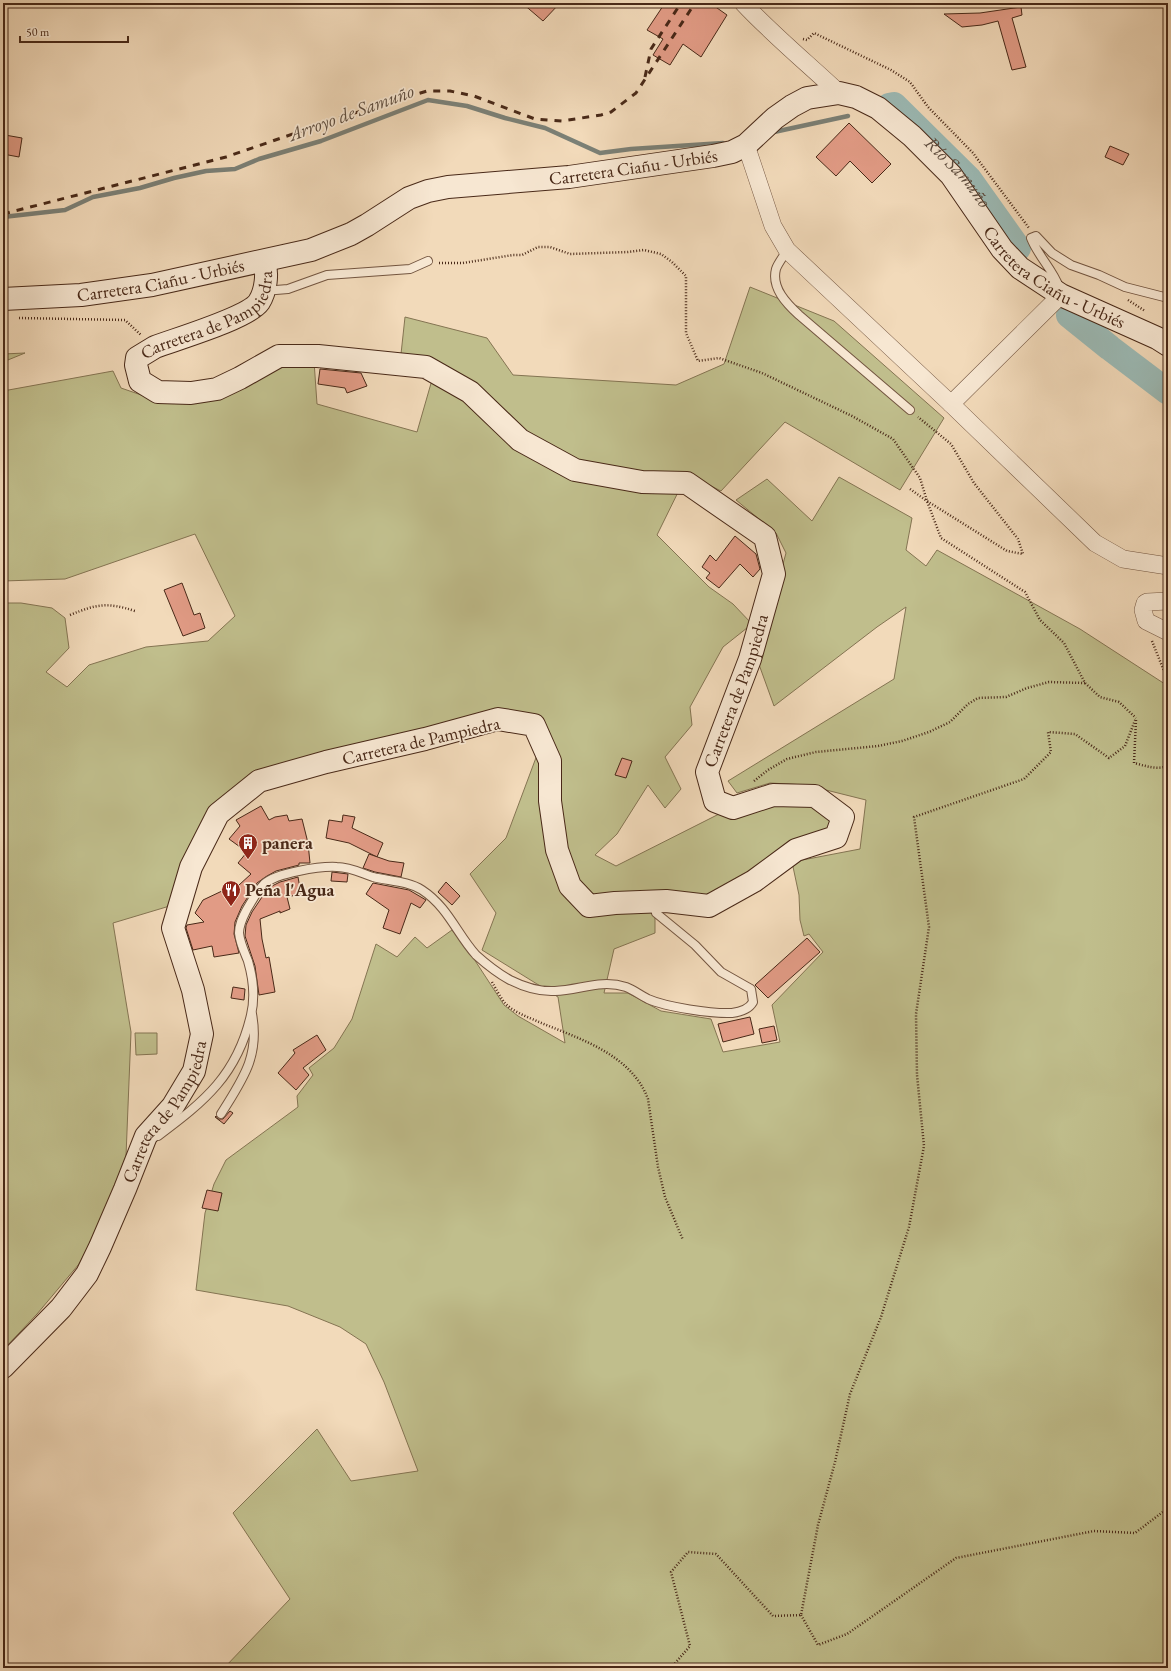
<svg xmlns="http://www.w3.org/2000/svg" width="1171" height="1671" font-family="'EB Garamond',serif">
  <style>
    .green { fill: #c0be8c; stroke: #847452 }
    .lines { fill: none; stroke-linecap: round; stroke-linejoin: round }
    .stream { stroke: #7b8076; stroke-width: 4.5 }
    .river { stroke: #9cbab5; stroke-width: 26 }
    .building { fill: #e19b85; stroke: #492918 }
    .lane-casing { stroke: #735540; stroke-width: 10 }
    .street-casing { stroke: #735540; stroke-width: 18 }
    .secondary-casing { stroke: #492918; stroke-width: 24 }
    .path { stroke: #492918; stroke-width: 2.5; stroke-dasharray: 1 2; stroke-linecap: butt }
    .lane { stroke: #f7e7d2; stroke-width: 8 }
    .street { stroke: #f7e7d2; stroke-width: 17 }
    .secondary { stroke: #f7e7d2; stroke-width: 22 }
    .rail { stroke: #492918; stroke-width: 3; stroke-dasharray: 7 7; stroke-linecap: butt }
    .labels { text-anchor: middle; stroke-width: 3.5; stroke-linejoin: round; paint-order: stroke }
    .street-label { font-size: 18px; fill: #492918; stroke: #f7e7d2 }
    .poi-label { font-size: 18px; font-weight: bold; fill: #492918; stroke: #f7e7d2; text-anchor: start }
    .water-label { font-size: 19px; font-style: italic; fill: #5e4d3f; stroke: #f7e7d2 }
  </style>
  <rect width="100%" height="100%" fill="#f2daba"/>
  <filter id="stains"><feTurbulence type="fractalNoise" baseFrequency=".005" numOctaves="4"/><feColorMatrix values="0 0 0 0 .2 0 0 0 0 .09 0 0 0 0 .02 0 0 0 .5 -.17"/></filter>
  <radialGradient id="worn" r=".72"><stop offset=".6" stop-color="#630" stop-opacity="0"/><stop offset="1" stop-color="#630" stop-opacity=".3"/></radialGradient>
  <g class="green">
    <polygon points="750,287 834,321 944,418 900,490 785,422 721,491 687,474 657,535 709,587 733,604 752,624 723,647 690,707 692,725 665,757 681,789 665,808 648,785 617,834 595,855 616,866 719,814 753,795 806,804 835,820 831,832 708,900 655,892 655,933 614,949 604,993 628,993 661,1011 711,1019 723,1052 780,1042 772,1005 823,952 809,934 804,936 800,920 799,895 792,862 860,849 866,800 806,785 770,783 737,793 728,781 894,679 906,607 877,627 774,706 757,659 786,553 776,533 736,500 767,479 812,521 839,477 912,518 906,550 926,566 937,550 1080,629 1168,686 1168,1668 224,1668 290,1599 233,1513 317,1429 351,1481 418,1471 384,1382 366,1344 340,1327 288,1306 196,1290 205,1213 214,1184 226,1160 298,1107 297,1096 313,1075 309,1068 334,1048 352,1019 376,944 397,957 415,937 427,948 452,930 474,959 504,1005 518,1016 565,1043 558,997 482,950 496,913 470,874 506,838 537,755 559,762 512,713 216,801 173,905 113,923 131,1032 126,1156 99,1228 79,1264 37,1314 3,1350 3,603 21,603 52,608 65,618 69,648 46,672 67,687 89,665 146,647 208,641 235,616 195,534 65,579 3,581 3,391 113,371 121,388 153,399 281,362 314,361 317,404 417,432 436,366 401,354 405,317 487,338 513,375 676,385 724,364"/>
    <polygon points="25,353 3,362 3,354"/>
    <polygon points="135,1033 157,1033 157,1054 136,1055"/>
  </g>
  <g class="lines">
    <g class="stream">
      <polyline points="774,132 848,116"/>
      <polyline points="3,217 65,210 93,197 140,188 174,178 206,171 235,169 259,159 321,141 428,100 467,106 505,118 545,128 600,153 631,149 723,143"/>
    </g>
    <g class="river">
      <path id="s1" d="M889 106 894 105 969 179 1018 248"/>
      <polyline points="1069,315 1110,348 1168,392"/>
    </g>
  </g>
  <g class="building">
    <polygon points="522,3 560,3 543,21"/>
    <polygon points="665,3 710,3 727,15 701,57 683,44 670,65 653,55 663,39 647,30"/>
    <polygon points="1021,7 1022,15 1012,18 1026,67 1012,70 998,21 982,25 962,27 944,14 980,13"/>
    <polygon points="849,123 891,164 872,183 850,161 836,176 816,157"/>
    <polygon points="5,135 22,138 19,157 3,154"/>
    <polygon points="1110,146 1129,154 1123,165 1105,157"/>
    <polygon points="320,369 361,373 367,386 347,393 345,388 318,384"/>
    <polygon points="735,536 756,554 760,569 753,577 740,564 719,588 706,578 710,573 702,567 710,555 716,561"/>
    <polygon points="182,583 194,615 200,613 205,628 183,636 164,590"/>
    <polygon points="622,758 632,761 626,778 615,775"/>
    <polygon points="261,806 269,820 275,817 287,815 289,821 302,819 308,843 310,863 299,863 299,865 276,871 267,876 257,883 242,906 235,922 234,934 239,953 214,957 212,946 193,950 186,928 187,925 204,922 195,913 203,900 222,891 227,896 251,874 238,863 247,852 229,839 240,826 236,820"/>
    <polygon points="343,815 355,817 352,828 383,843 377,857 349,843 326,838 329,820 342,822"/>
    <polygon points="369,854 389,861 404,863 401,877 375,872 363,868"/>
    <polygon points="332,872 348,874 347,882 331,881"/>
    <polygon points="298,877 301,894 287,897 290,909 280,913 280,911 260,919 262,939 266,958 269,957 275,992 259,995 255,966 245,936 246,925 252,912 268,888 280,882"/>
    <polygon points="446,882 460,896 452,905 438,892"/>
    <polygon points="373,883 409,890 426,900 420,908 411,903 400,934 383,928 389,910 366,894"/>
    <polygon points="807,938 820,952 768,998 755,985"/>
    <polygon points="233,987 245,989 244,1000 231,998"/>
    <polygon points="750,1017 754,1034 723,1042 718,1024"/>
    <polygon points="774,1026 777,1040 762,1043 759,1029"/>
    <polygon points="317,1035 326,1050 303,1068 309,1075 296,1090 278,1073 295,1053 293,1050"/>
    <polygon points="230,1111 233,1113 224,1124 215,1117 216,1116 218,1119 223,1119"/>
    <polygon points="207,1190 222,1193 218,1211 202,1208"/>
  </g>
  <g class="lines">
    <g class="lane-casing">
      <g id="lane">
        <path d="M787 250C784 256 778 263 776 269 771 288 787 304 799 315L910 410"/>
        <path d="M1059 287C1053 270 1038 256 1031 238L1036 236 1052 253 1071 265 1099 275 1125 287 1168 298"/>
        <polyline points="264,291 288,289 327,275 410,269 428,261"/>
        <path d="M221 1114C242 1080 260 1057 252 1014"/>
        <path d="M158 1136C205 1101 237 1075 251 1015 255 998 253 978 248 961 244 951 240 943 239 933 239 924 243 917 247 909 252 901 257 891 264 884 276 873 320 866 337 867 350 867 361 873 373 877 389 881 408 881 422 890 448 907 457 934 476 955 486 964 499 974 510 980 524 987 539 992 555 991 580 990 601 979 626 987 634 990 640 995 648 999 666 1007 712 1014 732 1013 740 1012 749 1009 753 1002L751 989 721 972 695 945 656 913 653 902"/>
      </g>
    </g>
    <g class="street-casing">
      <g id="street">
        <path d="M743 3C773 35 807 63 839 93"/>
        <polyline points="746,145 773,226 787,250 951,404 1095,543 1123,559 1168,566"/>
        <polyline points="951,404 1061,295"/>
        <polyline points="1168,601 1147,602 1145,603 1143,610 1146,621 1168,632"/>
      </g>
    </g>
    <g class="secondary-casing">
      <g id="secondary">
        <path id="s2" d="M3 299 81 295 152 285 311 250 351 234 367 225 409 198 428 191 448 187 569 177 713 156 732 152 746 145 775 118 792 106 807 98 839 93 856 97 878 108 912 136 951 175 1002 249 1020 268 1061 295 1157 338 1168 345"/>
        <path id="s3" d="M3 1367 61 1308 87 1274 100 1247 125 1189 146 1136 173 1106 194 1071 202 1034 193 990 173 928 191 867 218 814 259 781 326 762 425 739 498 719 534 725 550 761V801L557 850 570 886 589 906 615 903 666 901 709 906 754 881 796 850 836 837 843 817 815 796 773 795 733 808 715 801 707 772 750 659 774 574 765 537 687 483 642 482 575 470 520 440 470 392 426 367 318 356H279L240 378 217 389 191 393 158 392 140 381 136 365 137 358 155 347C176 339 248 318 259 302 266 291 268 273 264 261"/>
      </g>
    </g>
    <g class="path">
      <polyline points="803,39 807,40 814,33 891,70 910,82 928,107 973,153 1029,228"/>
      <polyline points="439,263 463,263 513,255 522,255 538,247 550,247 570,254 628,252 644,250 661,254 672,262 686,276 686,333 698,361 719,358 762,373 852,416 893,439 920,478 927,501 941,538 1025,592 1040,620 1064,643 1085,683 1100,697 1119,702 1136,718"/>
      <polyline points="1128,300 1145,311"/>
      <polyline points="19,318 125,320 141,335"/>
      <polyline points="910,489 927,501 1007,551 1023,554 1018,539 974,483 951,444 918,417"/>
      <path d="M70 615C97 604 107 602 135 611"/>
      <polyline points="1152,641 1168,681"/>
      <path d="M1136 720 1134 763C1146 766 1156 770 1168 766"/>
      <polyline points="754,781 768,770 787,759 816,752 878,746 902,741 929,732 950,722 968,704 978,698 1006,697 1027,688 1049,682 1085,683"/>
      <path d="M492 982C496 989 500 997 505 1003 513 1012 528 1017 539 1022 580 1039 631 1054 648 1099L658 1167 665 1197 683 1240"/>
      <polyline points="801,1615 818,1645 847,1634 956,1558 1094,1531 1135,1533 1168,1508"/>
      <polyline points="671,1668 690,1646 671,1572 688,1552 716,1554 773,1616 801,1615 818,1525 835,1462 850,1394 881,1317 909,1227 924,1146 917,1075 916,1014 929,927 914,817 1024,779 1051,752 1048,732 1075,734 1109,758 1125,746 1136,718"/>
    </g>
    <use href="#lane" class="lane"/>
    <use href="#street" class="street"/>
    <use href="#secondary" class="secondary"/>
    <g class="rail">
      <polyline points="645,77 651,49 681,3"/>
      <polyline points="3,214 226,157 348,115 427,91 450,91 474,96 535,119 562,121 601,115 611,112 636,93 695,3"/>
    </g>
  </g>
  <defs>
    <g id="building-pin" transform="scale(1)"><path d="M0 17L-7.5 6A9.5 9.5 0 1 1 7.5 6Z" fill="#8f2418" stroke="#f7e7d2"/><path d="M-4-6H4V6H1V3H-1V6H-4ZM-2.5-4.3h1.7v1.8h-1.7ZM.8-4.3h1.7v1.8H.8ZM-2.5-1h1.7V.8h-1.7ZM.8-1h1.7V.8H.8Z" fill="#fff"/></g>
    <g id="restaurant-pin" transform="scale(1)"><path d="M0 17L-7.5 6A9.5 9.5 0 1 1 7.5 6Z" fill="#8f2418" stroke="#f7e7d2"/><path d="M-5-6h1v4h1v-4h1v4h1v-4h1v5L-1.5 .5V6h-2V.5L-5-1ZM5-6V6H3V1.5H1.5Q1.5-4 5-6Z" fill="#fff"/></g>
  </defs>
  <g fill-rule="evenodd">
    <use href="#building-pin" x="248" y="843"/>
    <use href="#restaurant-pin" x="231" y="890"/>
  </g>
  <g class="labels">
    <g class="street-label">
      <text dy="6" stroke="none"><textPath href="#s2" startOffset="651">Carretera Ciañu - Urbiés</textPath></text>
      <text dy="6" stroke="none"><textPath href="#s2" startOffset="1167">Carretera Ciañu - Urbiés</textPath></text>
      <text dy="6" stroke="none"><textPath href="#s2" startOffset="159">Carretera Ciañu - Urbiés</textPath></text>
      <text dy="6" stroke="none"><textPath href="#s3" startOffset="2661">Carretera de Pampiedra</textPath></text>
      <text dy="6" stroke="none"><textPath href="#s3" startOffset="1701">Carretera de Pampiedra</textPath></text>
      <text transform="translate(421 741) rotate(-13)" y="6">Carretera de Pampiedra</text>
      <text dy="6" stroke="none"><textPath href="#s3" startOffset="307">Carretera de Pampiedra</textPath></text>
    </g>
    <g class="poi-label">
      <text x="262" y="849">panera</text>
      <text x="245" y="896">Peña l'Agua</text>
    </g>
    <g class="water-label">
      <text transform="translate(351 112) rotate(-20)" y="7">Arroyo de Samuño</text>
      <text dy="7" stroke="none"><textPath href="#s1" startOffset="98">Río Samuño</textPath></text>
    </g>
  </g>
  <rect width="1171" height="1671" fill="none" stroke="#f2daba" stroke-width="16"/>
  <rect x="4" y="4" width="1163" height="1663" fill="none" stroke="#492918" stroke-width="2"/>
  <rect x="8" y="8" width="1155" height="1655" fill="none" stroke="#492918"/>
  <path d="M20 36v6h108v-6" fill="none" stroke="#492918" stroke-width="2"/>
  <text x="26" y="36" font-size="12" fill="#492918" stroke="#f7e7d2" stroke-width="3" paint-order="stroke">50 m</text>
  <rect width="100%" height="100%" filter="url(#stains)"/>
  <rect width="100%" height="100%" fill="url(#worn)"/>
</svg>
